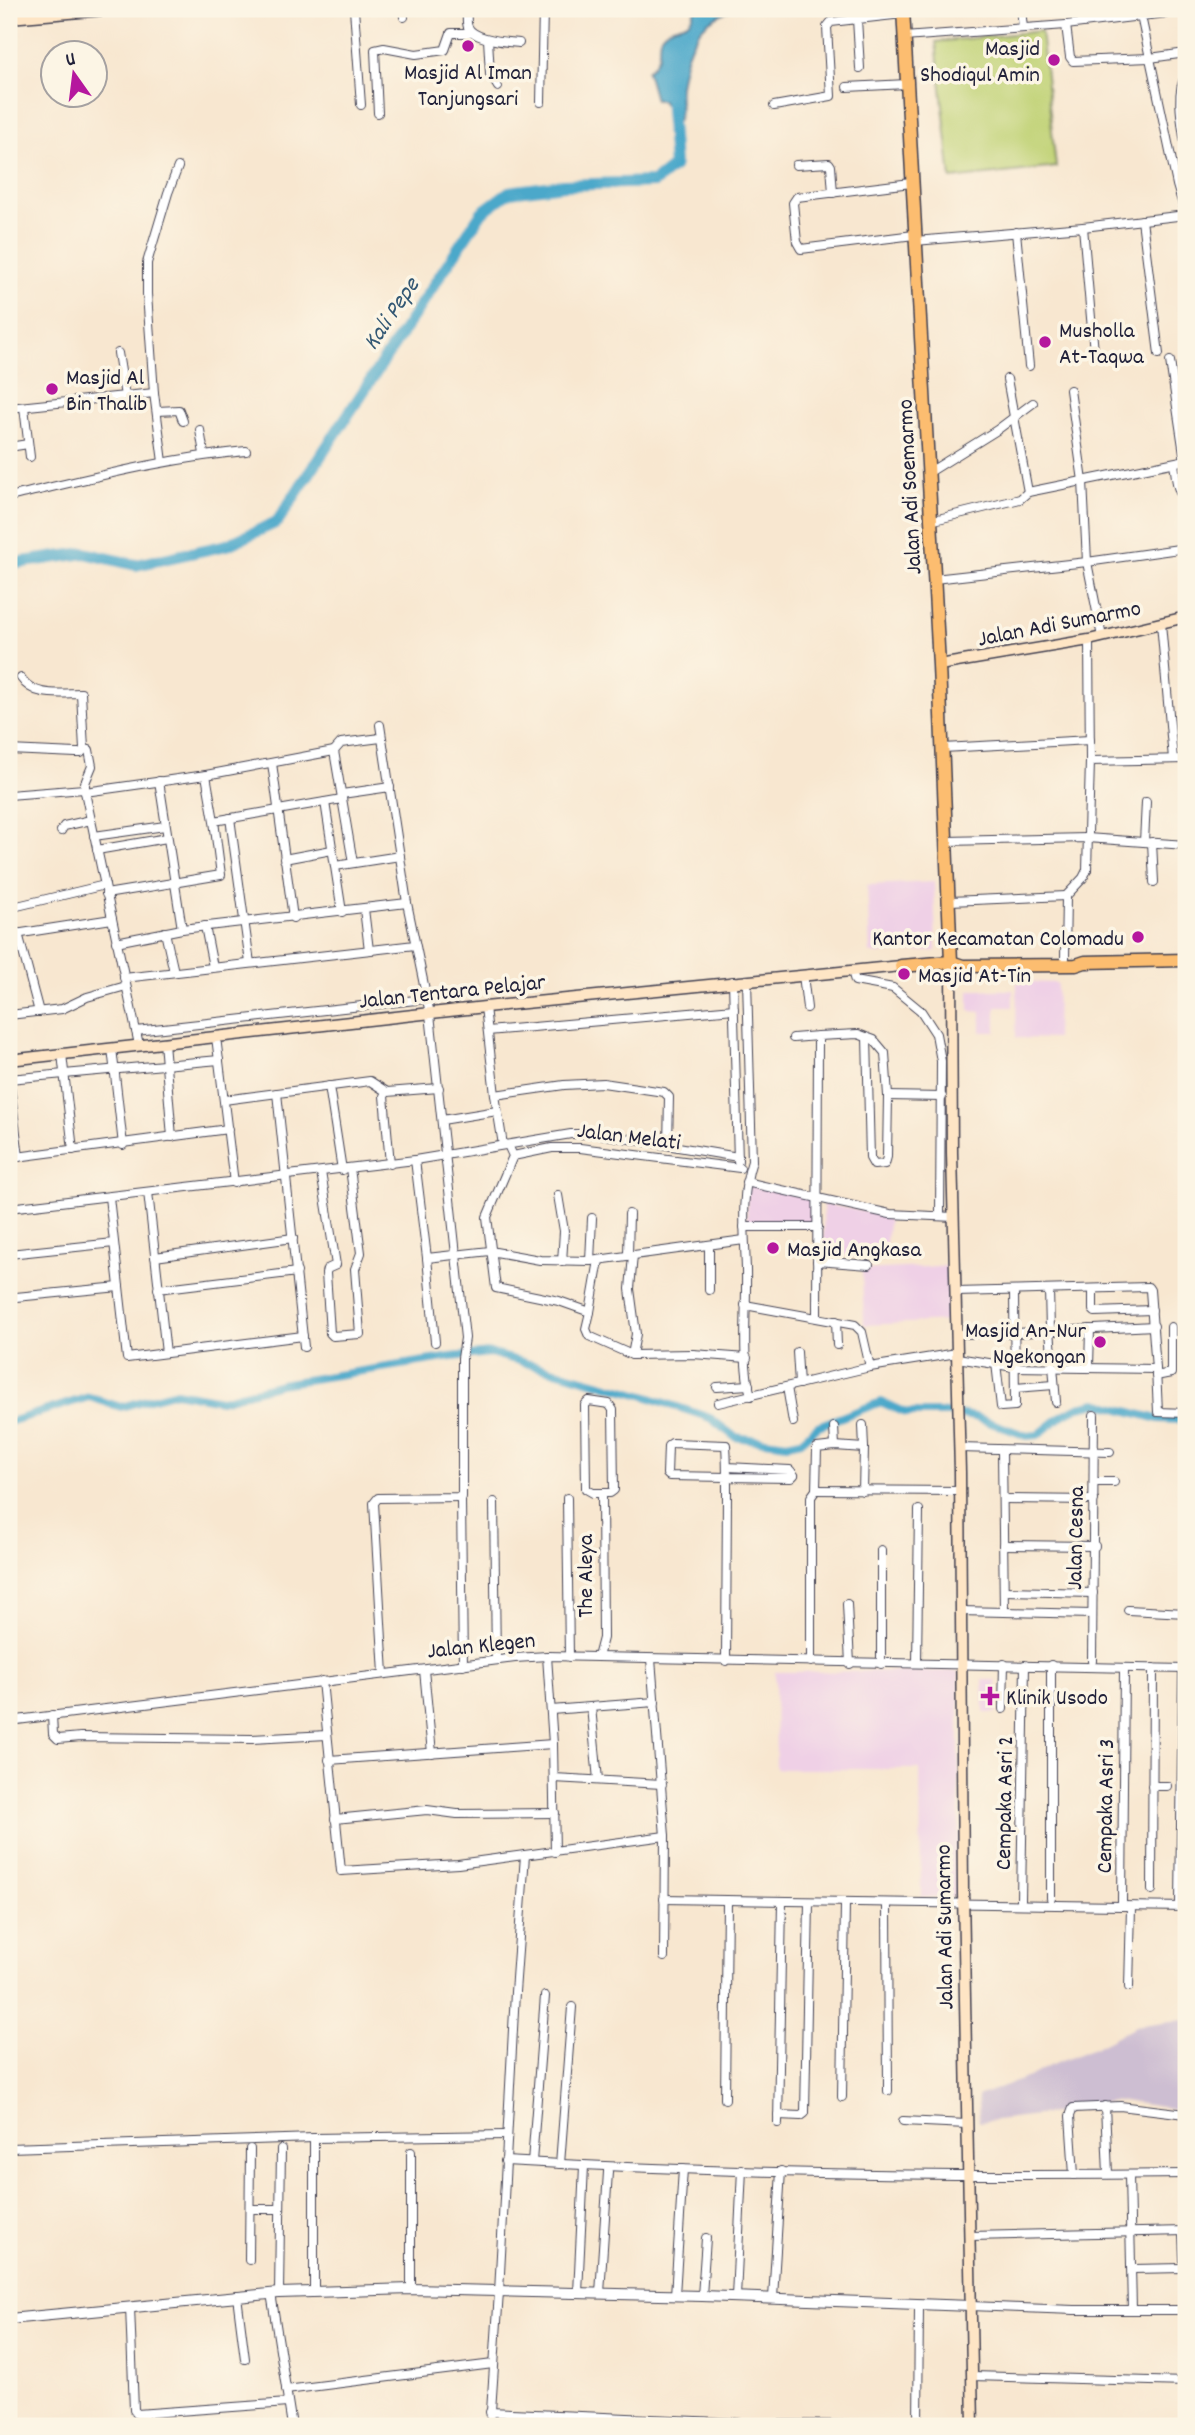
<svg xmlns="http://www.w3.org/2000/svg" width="1195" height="2435" font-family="Dekko,sans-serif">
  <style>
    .built { fill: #efd0e6 }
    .industrial { fill: #cdbed2 }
    .green { fill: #c0d275; stroke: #717a58; stroke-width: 2 }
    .water { fill: #4ca8ca; stroke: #376582; stroke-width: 2 }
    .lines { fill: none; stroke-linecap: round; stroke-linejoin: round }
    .canal { stroke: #4ca8ca; stroke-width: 8 }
    .river { stroke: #4ca8ca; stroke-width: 12 }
    .minor-casing { stroke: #424051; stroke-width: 10 }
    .tertiary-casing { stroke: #424051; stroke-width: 12 }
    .secondary-casing { stroke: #424051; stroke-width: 13 }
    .primary-casing { stroke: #424051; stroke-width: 15 }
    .trunk-casing { stroke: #424051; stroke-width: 15 }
    .minor { stroke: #fff; stroke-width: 8 }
    .tertiary { stroke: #fff; stroke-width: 10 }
    .secondary { stroke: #fee5c5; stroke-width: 10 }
    .primary { stroke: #fcbd6f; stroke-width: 12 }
    .trunk { stroke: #fcbd6f; stroke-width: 12 }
    .poi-dot { fill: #b5179e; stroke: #fcf5e5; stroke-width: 2.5 }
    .labels { text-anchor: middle; stroke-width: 7; stroke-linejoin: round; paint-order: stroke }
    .poi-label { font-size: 23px; fill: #22223b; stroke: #fcf5e5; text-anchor: start }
    .street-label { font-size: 23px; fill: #22223b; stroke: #fcf5e5 }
    .water-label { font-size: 24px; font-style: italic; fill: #335874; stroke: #fcf5e5 }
  </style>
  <rect width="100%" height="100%" fill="#fcf5e5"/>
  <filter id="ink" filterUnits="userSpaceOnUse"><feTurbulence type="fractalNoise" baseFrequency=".0143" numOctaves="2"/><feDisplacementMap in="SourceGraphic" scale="14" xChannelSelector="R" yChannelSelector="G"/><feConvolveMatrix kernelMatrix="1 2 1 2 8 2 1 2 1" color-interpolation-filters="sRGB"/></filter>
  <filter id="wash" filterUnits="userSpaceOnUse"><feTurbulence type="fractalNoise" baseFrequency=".00686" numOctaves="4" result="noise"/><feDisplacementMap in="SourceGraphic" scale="28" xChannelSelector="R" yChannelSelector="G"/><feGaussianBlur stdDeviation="1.57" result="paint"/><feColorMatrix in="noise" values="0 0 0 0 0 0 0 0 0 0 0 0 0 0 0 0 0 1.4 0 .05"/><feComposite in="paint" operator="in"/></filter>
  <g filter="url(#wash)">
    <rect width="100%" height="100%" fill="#f8e7d0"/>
    <g class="built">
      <polygon points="934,882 936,951 870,954 867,885"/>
      <polygon points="1017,982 1057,983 1056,1039 1016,1038"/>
      <polygon points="969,990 1013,990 1013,1007 996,1007 996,1032 981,1032 981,1012 969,1011"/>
      <polygon points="747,1184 816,1199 816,1225 747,1225"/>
      <polygon points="823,1204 889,1216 884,1260 824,1253"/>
      <polygon points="948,1266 950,1321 864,1325 862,1270"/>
      <polygon points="959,1671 959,1897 921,1897 920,1769 776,1769 775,1672"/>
      <polygon points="983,1680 996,1680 996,1713 984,1713"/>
    </g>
    <polygon class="industrial" points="1186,2019 1186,2111 1123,2101 1072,2105 1072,2111 979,2122 978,2096 1031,2076 1047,2067 1094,2048 1135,2026"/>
    <polygon class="green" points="1041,31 1056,167 951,179 936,42"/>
    <path class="water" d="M695 9H731C724 13 714 17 708 22 690 37 683 65 680 86 678 99 683 111 676 123L669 108 660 100H655L647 71C651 67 656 62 658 57 661 48 656 38 665 31 679 21 689 30 695 9Z"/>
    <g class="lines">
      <polyline class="canal" points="9,1422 89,1397 121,1407 176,1392 221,1400 280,1384 451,1357 490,1353 645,1396 710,1418 735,1437 787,1444 801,1441 818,1426 881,1402 906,1413 951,1413 975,1417 1027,1436 1038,1435 1063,1415 1079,1407 1097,1403 1158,1419 1186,1420"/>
      <polyline class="river" points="9,564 85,553 136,565 227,545 277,522 482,212 509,192 563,185 654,182 674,166 669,93"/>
    </g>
  </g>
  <g filter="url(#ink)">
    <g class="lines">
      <g class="minor-casing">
        <g id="minor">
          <polyline points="354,9 361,105"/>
          <polyline points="403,9 404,17"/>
          <path d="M467 9C467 14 466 23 468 27 474 40 507 42 519 43"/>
          <polyline points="1021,9 1023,28"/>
          <polyline points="1186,11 1141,16 1177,185 1186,215"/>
          <polyline points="857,19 860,68"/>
          <polyline points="1066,25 1070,57 1073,61 1150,58 1186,53"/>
          <polyline points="904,37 1066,25 1141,16 1141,9"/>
          <polyline points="488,39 490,74 498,87"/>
          <path d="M1186 76C1174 92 1184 132 1186 151"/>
          <polyline points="847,87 907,84"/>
          <polyline points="541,102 543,9"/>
          <polyline points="774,106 831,96 827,27 831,22 903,14"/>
          <polyline points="378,113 375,50 384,48 416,54 445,50 451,33 468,33 470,31"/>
          <polyline points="796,165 829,163 831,166 833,193"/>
          <polyline points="911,183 797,197 793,203 797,242 801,249 914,235"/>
          <polyline points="1142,220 1159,354"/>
          <polyline points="1083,227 1094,352"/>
          <polyline points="1016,232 1029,366"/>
          <polyline points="915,241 1083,227 1186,215"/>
          <polyline points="118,353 125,396"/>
          <polyline points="1170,361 1185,460"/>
          <polyline points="1007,379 1028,492"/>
          <polyline points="1070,390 1083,481 1087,562 1102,637"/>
          <polyline points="154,393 147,294 147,263 168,193 178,167"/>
          <polyline points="24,407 30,457"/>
          <polyline points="9,408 154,393 163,462"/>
          <polyline points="157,411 179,410 183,421"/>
          <polyline points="200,430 204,454"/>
          <polyline points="9,447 28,444"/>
          <path d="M1174 463C1176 475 1176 492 1186 501"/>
          <polyline points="928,473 997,430 1033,403"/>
          <path d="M9 497C88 479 166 458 246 451"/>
          <polyline points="930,521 1020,499 1028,492 1186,460"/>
          <polyline points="934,579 1087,562 1186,548"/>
          <polyline points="1161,623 1173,759"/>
          <polyline points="380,725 407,903 430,1014 465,1338 462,1358 462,1497 378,1498 374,1503 384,1674"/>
          <polyline points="943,748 1090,740"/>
          <polyline points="84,749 89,750 92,766 85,783 85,792 139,1045"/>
          <path d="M9 750 76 753H81L84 749 81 693C60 693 34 698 21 678"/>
          <polyline points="1090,761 1186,759"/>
          <polyline points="272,763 293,918"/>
          <polyline points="206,775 214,821"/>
          <polyline points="159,781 182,929"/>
          <polyline points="85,792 206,775 334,751"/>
          <polyline points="342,794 390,787"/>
          <polyline points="9,795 84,789"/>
          <polyline points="325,802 342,912"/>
          <polyline points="230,818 250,963"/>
          <polyline points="61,831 64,826 91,820"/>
          <polyline points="94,836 165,826"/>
          <polyline points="947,841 1087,838 1186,845"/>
          <polyline points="1144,842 1146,802"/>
          <polyline points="1152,842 1154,882"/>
          <polyline points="97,850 167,838"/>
          <polyline points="284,859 332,850"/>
          <polyline points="353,863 334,751 341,743 381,738"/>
          <polyline points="335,866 400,856"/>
          <polyline points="106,894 221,875 214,821 342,799"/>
          <polyline points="950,901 1066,896"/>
          <polyline points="9,908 105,885"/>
          <polyline points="364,909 369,950"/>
          <polyline points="205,926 213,967"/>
          <polyline points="165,932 174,972"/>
          <polyline points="18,933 39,1012"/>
          <polyline points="9,935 112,919"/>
          <polyline points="116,942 182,929 407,903"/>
          <polyline points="1065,958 1066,896 1083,878 1087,870 1090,761 1089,640"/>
          <polyline points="852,971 855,981 893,988 921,1011 936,1034 941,1061 940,1216"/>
          <polyline points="803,975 807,1008"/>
          <polyline points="124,978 415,945"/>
          <path d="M747 980 752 1161C740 1196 745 1234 746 1270 747 1307 741 1361 751 1396"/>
          <polyline points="733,981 738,1161"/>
          <polyline points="485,1007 495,1095 503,1145"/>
          <polyline points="9,1015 62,1009 87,997 126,986"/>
          <polyline points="136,1031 425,999"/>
          <polyline points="488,1031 734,1009"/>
          <polyline points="216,1037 234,1183"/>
          <polyline points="793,1038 818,1036"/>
          <polyline points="164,1042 172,1137"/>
          <polyline points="112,1048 123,1145"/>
          <polyline points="62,1054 73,1150"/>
          <polyline points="9,1078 19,1157"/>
          <polyline points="9,1079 219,1060"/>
          <polyline points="329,1086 342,1170"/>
          <polyline points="387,1092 384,1096 390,1164"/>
          <polyline points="277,1093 304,1347"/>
          <polyline points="495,1095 564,1085 603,1083 664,1092 669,1097 668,1145"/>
          <polyline points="888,1096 942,1097"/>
          <polyline points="224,1100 370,1081 387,1092 439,1088"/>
          <polyline points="442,1120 497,1111"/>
          <polyline points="508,1145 513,1156 487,1217 496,1288 559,1301 590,1312 586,1329 589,1336 632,1355 693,1354 747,1358"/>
          <polyline points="513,1156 552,1148 580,1148 740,1168"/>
          <polyline points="9,1158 228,1129"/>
          <polyline points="415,1160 427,1258 490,1251 540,1260 590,1261 744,1240"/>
          <polyline points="321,1172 336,1265 327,1269 326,1273 330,1333 333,1336 360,1334 355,1269 361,1253 350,1168"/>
          <polyline points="746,1182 890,1214 954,1217"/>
          <polyline points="148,1192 166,1353"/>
          <polyline points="558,1195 564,1231 562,1262"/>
          <polyline points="109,1197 127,1358 303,1336"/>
          <polyline points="9,1208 415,1160 571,1134 600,1134 738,1157"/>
          <polyline points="744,1227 818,1227"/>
          <polyline points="709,1245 709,1290"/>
          <polyline points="9,1254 114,1243"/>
          <polyline points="628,1255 629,1214"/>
          <polyline points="155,1257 293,1238"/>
          <polyline points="427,1258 435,1342"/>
          <polyline points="590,1261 592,1218"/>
          <polyline points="817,1261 869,1265"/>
          <polyline points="158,1289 297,1272"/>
          <polyline points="1093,1289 1093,1310 1095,1312 1152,1310"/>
          <polyline points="1049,1290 1050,1330 1056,1402"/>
          <polyline points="956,1292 1148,1287 1150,1290 1156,1369"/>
          <polyline points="16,1297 119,1287"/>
          <polyline points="745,1305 855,1325 862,1332 870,1367"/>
          <polyline points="590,1312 599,1260"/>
          <polyline points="817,1317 818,1036 858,1034 874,1040 885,1053 888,1096 887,1157 885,1164 874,1165 870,1158 867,1037"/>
          <polyline points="836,1321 837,1345"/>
          <polyline points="957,1334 1015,1333 1154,1326"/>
          <polyline points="797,1352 799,1384"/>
          <polyline points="632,1355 636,1334 630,1289 633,1255"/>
          <polyline points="957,1358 1014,1367 1156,1369 1158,1412 1186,1413"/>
          <polyline points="996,1363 1001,1407 1015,1406 1014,1291"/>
          <polyline points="1089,1367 1090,1329"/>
          <polyline points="1156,1376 1171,1373 1171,1327"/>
          <polyline points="717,1387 749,1385"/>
          <polyline points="787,1387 793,1422"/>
          <polyline points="1015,1388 1054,1385"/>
          <polygon points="589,1401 609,1404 613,1410 614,1490 610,1493 593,1493 586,1489 585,1405"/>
          <polyline points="718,1403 870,1367 957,1353"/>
          <polyline points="863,1425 864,1448"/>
          <polyline points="834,1427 835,1446"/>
          <polyline points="959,1448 1110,1452"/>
          <polyline points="1002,1451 1004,1612"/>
          <polyline points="1094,1482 1114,1482"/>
          <polyline points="816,1490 960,1491"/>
          <polyline points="567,1498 569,1657"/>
          <polyline points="1003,1499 1094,1500"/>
          <polyline points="461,1500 463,1665"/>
          <polyline points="494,1502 496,1660"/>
          <polyline points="1003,1545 1095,1546"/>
          <polyline points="1004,1591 1093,1593"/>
          <polyline points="847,1604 850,1664"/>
          <polyline points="1128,1610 1186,1613"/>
          <polyline points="960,1611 1092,1614"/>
          <polyline points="547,1656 553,1744 555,1852"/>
          <polyline points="598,1657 603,1638 602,1494"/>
          <polyline points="651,1659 665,1836 664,1957"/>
          <path d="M726 1661 727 1492C727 1476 727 1460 726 1445L672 1443 668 1446 667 1474 669 1476 791 1478 794 1475 790 1470 727 1467"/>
          <polyline points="1092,1661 1094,1415"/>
          <polyline points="811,1662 811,1497 816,1490 817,1448 835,1446 864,1448 863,1491"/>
          <polyline points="917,1663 919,1510"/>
          <polyline points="881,1664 881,1550"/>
          <polyline points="424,1670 432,1753"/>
          <polyline points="322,1681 341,1871 458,1864 665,1836"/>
          <polyline points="591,1707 598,1780"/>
          <polyline points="1003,1709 1004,1664"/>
          <polyline points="551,1710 655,1702"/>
          <polyline points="52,1715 53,1734 58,1739 81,1737 252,1739 327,1735"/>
          <polyline points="9,1721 515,1658 547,1656 1186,1669"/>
          <polyline points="329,1760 553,1744"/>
          <polyline points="554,1778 662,1784"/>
          <polyline points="1152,1786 1167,1786"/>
          <polyline points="335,1819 427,1810 457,1814 555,1813"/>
          <polyline points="1152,1890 1153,1668"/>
          <polyline points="1051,1898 1051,1665"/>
          <polyline points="664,1899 1186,1907"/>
          <polyline points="1021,1900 1025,1665"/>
          <polyline points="887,1904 888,2091"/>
          <polyline points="1122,1904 1124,1668"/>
          <polyline points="1180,1904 1183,1669"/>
          <polyline points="1129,1987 1131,1907"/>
          <polyline points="842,2097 845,1903"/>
          <polyline points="725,2099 727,1900"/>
          <polyline points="1105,2106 1108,2174"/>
          <polyline points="778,2115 801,2116 805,2113 809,1902"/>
          <polyline points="903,2121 967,2124"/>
          <polyline points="778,2123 782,1902"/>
          <polyline points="9,2148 314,2138 506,2135"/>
          <polyline points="411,2152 411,2289"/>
          <path d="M505 2161C731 2174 959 2177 1186 2174"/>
          <polyline points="532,2162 545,1996"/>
          <polyline points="560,2164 572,2007"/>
          <polyline points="1074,2175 1070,2116 1073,2108 1120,2106 1186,2114"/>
          <polyline points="1129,2175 1132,2310"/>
          <polyline points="251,2209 279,2209"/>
          <polyline points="1183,2232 1185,2286"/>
          <polyline points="970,2236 1186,2231"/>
          <polyline points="249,2260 250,2149"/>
          <polyline points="1133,2269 1183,2268"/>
          <polyline points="314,2292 314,2138"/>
          <polyline points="271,2293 292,2426"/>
          <polyline points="279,2293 281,2149"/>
          <polyline points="578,2293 584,2166"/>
          <polyline points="600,2293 608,2172"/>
          <polyline points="675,2295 683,2169"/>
          <polyline points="237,2296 245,2359"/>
          <polyline points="702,2296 706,2238"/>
          <polyline points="736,2297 742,2169"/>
          <polyline points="773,2298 781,2171"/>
          <polyline points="971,2306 1074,2310 1186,2310"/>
          <polyline points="130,2307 134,2410 137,2414 288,2403"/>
          <polyline points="973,2376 1186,2382"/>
          <polyline points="286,2390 493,2364"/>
          <polyline points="490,2412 766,2424 954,2426"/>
          <polyline points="490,2426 499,2292 515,1992 525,1855"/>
          <polyline points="918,2426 919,2305"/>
        </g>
      </g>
      <g class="tertiary-casing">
        <polyline id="tertiary" points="9,2319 279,2293 411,2289 702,2296 971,2306"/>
      </g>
      <g class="secondary-casing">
        <g id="secondary">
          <polyline points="9,18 117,9"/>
          <polyline points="939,665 1089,640 1186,617"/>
          <polyline points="951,962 952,1153 960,1472 963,1892 973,2426"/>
          <polyline points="9,1060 485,1007 901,966"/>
        </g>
      </g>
      <g class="primary-casing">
        <polyline id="primary" points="901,966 951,962"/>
      </g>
      <g class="trunk-casing">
        <g id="trunk">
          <polyline points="903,9 939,665 951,962"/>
          <polyline points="951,962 963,966 1076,965 1085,962 1186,960"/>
        </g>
      </g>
      <use href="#minor" class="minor"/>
      <use href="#tertiary" class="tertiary"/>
      <use href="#secondary" class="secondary"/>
      <use href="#primary" class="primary"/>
      <use href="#trunk" class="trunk"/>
    </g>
  </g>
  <g class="poi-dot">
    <circle cx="468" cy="46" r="7"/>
    <circle cx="1054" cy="60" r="7"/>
    <circle cx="1045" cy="342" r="7"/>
    <circle cx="52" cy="389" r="7"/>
    <circle cx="1138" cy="937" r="7"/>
    <circle cx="904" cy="974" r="7"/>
    <circle cx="773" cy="1248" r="7"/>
    <circle cx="1100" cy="1342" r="7"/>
    <path d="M986.5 1685.5h7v7h7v7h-7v7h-7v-7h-7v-7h7z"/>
  </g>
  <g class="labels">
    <g class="poi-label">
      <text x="1040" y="55" text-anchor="end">Masjid<tspan x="1040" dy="26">Shodiqul Amin</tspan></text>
      <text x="468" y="79" text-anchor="middle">Masjid Al Iman<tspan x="468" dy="26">Tanjungsari</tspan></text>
      <text x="1059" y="337">Musholla<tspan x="1059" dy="26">At-Taqwa</tspan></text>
      <text x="66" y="384">Masjid Al<tspan x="66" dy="26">Bin Thalib</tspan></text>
      <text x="1124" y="945" text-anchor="end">Kantor Kecamatan Colomadu</text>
      <text x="918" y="982">Masjid At-Tin</text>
      <text x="787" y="1256">Masjid Angkasa</text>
      <text x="1086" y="1337" text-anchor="end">Masjid An-Nur<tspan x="1086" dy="26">Ngekongan</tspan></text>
      <text x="1006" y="1704">Klinik Usodo</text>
    </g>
    <g class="street-label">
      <text transform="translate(908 487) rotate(-93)" y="8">Jalan Adi Soemarmo</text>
      <text transform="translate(1059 622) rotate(-11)" y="8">Jalan Adi Sumarmo</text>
      <text transform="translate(452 990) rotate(-6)" y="8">Jalan Tentara Pelajar</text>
      <text transform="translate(629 1135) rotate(7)" y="8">Jalan Melati</text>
      <text transform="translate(1074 1538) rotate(-89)" y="8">Jalan Cesna</text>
      <text transform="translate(584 1576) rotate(-90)" y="8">The Aleya</text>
      <text transform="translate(481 1644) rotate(-6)" y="8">Jalan Klegen</text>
      <text transform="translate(1003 1803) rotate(-89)" y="8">Cempaka Asri 2</text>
      <text transform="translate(1104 1806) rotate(-89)" y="8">Cempaka Asri 3</text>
      <text transform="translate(943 1927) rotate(-91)" y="8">Jalan Adi Sumarmo</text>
    </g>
    <g class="water-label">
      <text transform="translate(390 313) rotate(-56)" y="8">Kali Pepe</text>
    </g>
  </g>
  <rect width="1195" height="2435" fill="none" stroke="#fcf5e5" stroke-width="35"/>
  <g transform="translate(74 74) rotate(346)"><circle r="33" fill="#fcf5e5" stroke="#a5a1a1" stroke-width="2"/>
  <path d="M0-5L12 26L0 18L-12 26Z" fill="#b5179e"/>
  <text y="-10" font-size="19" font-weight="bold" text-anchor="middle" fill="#22223b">U</text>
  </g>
</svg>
